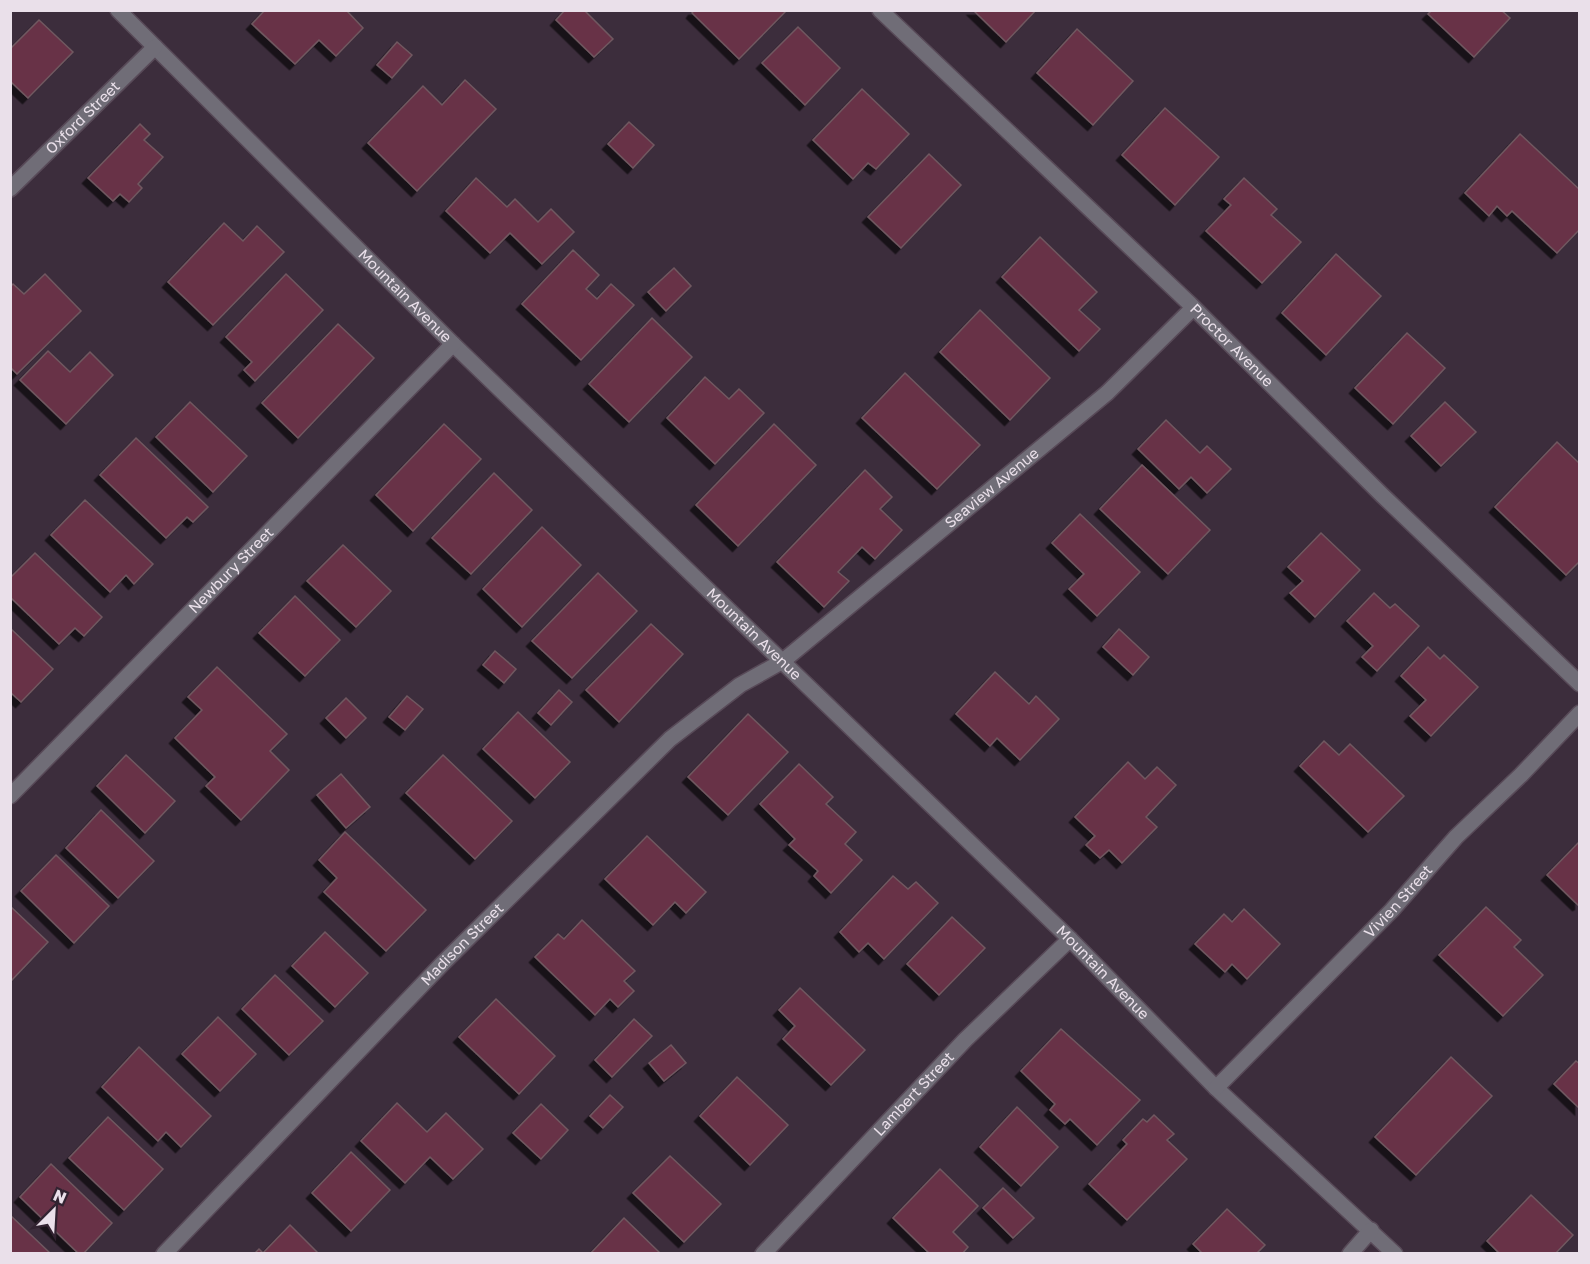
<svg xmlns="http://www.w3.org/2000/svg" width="1590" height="1264" font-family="'Golos Text',sans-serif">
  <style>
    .building { fill: #683247; stroke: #705860; stroke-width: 1.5; filter: url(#shadow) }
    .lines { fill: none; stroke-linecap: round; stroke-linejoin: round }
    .minor-casing { stroke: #584a58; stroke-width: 18 }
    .minor { stroke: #706d77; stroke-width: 15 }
    .labels { text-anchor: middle; stroke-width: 6; stroke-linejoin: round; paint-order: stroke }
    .street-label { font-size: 15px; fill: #eae0ea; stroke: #322331 }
  </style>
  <defs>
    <filter id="shadow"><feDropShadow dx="-5.5" dy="5.5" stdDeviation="0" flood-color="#0009"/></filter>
  </defs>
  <rect width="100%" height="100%" fill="#3c2d3c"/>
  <g class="building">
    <polygon points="265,10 346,10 363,28 336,56 319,40 295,64 252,24"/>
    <polygon points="565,10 584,10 613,39 594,57 556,20"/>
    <polygon points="694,10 786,10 786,11 739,59 692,13"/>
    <polygon points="973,10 1036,10 1006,42"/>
    <polygon points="1432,10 1501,10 1510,18 1474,57 1428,14"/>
    <polygon points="39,20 73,52 28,98 10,81 10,49"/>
    <polygon points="798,27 840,68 805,105 762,63"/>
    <polygon points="1077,29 1133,81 1093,125 1037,73"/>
    <polygon points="397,42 412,55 392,78 377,65"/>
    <polygon points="465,80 496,109 417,191 368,143 423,86 442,105"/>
    <polygon points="862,89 909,134 876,169 868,163 853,179 813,140"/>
    <polygon points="1165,108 1219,157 1175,205 1122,155"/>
    <polygon points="629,122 654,145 633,168 608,144"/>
    <polygon points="140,124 150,134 144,140 163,157 138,184 142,188 129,202 120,194 113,201 88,178"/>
    <polygon points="1520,134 1580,190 1580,229 1557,253 1512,211 1507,216 1497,206 1489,216 1465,193"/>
    <polygon points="929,154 961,185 901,248 868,217"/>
    <polygon points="476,178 507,207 515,199 538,222 551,209 574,232 542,264 510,233 490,253 446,211"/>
    <polygon points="1244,178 1277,209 1271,215 1301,242 1262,283 1206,231 1231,205 1224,199"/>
    <polygon points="224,223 243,241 257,226 284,252 213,325 168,282"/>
    <polygon points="1040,237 1097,292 1079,310 1100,329 1079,351 1002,277"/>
    <polygon points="573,250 599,275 586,289 597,299 611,284 634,305 581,360 522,304"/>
    <polygon points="1336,254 1381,296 1326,355 1282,313"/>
    <polygon points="674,268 691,286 666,311 648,292"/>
    <polygon points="45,274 81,311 17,374 10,367 10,287 13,284 24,294"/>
    <polygon points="286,274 323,310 255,381 244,370 252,362 226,337"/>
    <polygon points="980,310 1050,378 1010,420 940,352"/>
    <polygon points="652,318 692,357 629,422 589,384"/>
    <polygon points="338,324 374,358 298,438 262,403"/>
    <polygon points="1407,333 1445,368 1393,424 1355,388"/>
    <polygon points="48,351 70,372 90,352 113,375 66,424 20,380"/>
    <polygon points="905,373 980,445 937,489 862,418"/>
    <polygon points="705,377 729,399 739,389 764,413 715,464 667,418"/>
    <polygon points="190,402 247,456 213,492 156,437"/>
    <polygon points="1445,402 1476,432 1441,466 1411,436"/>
    <polygon points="1166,420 1200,453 1207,446 1231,469 1207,493 1191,477 1179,489 1138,449"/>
    <polygon points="444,424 481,459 413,531 376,495"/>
    <polygon points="774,424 816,465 738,546 696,505"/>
    <polygon points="136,438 208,507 193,522 187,517 166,538 100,475"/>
    <polygon points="1557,442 1580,464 1580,561 1566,575 1495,507"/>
    <polygon points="1142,465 1210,530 1168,574 1100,509"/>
    <polygon points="865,470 892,497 880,509 902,530 875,559 862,547 838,572 849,581 824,607 777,562"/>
    <polygon points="494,473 532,510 471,574 432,538"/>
    <polygon points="85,500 153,564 134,584 126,575 110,592 51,535"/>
    <polygon points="1080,514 1140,572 1097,616 1069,589 1084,574 1052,543"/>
    <polygon points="542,527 581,565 522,627 483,589"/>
    <polygon points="1321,533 1360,570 1315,617 1290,593 1303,581 1288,567"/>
    <polygon points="343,545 391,591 356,627 307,581"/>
    <polygon points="35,553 102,617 84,636 75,628 59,644 10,597 10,578"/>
    <polygon points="598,573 637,611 572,678 532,641"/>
    <polygon points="1374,593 1390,608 1395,604 1419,626 1377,671 1362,657 1373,646 1347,621"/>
    <polygon points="295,596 340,640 305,676 259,633"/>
    <polygon points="651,624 683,654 619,722 586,690"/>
    <polygon points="10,628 53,669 21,702 10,692"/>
    <polygon points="1119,629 1149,657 1133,675 1103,647"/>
    <polygon points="1428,647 1440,659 1444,655 1478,687 1431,736 1410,716 1426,700 1401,676"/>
    <polygon points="495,651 516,669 504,683 483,665"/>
    <polygon points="217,667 287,734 270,751 289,770 241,820 206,786 215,777 175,738 202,710 188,697"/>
    <polygon points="995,672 1029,704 1036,696 1059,719 1020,760 997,738 990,746 956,714"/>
    <polygon points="559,690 572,702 551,725 538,713"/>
    <polygon points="407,696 423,709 405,730 389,717"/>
    <polygon points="346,698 366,718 346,738 326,718"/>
    <polygon points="518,712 570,762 535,798 483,749"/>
    <polygon points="748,714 788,752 728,815 688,777"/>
    <polygon points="1324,741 1339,755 1350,744 1404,796 1368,832 1300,766"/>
    <polygon points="126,755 175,801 145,833 97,786"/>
    <polygon points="443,755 512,821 475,859 406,793"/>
    <polygon points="1128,762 1145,779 1157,767 1176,785 1146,817 1157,827 1122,863 1109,850 1100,858 1086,845 1095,836 1075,817"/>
    <polygon points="799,764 833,797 826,804 856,832 845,844 862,860 831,893 814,876 818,871 789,845 795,839 760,804"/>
    <polygon points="341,774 370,807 346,828 317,795"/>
    <polygon points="101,810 154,861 118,898 66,848"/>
    <polygon points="345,832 426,910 386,951 324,892 337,878 319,860"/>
    <polygon points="647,836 706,892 686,913 675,902 653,925 605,879"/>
    <polygon points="1579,842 1580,904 1578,905 1547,875"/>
    <polygon points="56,855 109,906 74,943 21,891"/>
    <polygon points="893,876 908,889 916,882 938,903 884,959 868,943 859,952 840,932"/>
    <polygon points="10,906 48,942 10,982"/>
    <polygon points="1486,907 1521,940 1514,947 1543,975 1503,1016 1439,955"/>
    <polygon points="1244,909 1280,944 1247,979 1232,964 1225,972 1195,944 1224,914 1232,922"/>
    <polygon points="952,917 985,948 939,995 907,964"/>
    <polygon points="582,920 635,971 624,981 634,991 618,1007 610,999 595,1015 535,957 558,934 564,939"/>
    <polygon points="325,932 368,973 335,1007 292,966"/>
    <polygon points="275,975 323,1021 289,1055 242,1009"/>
    <polygon points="800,988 865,1050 831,1085 783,1039 795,1026 779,1010"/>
    <polygon points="496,999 555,1056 519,1094 459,1037"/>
    <polygon points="218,1017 256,1054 220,1091 182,1054"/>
    <polygon points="634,1019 652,1036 612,1077 595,1060"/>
    <polygon points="1061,1029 1140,1100 1097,1145 1070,1119 1065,1124 1050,1110 1055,1104 1021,1071"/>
    <polygon points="671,1045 686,1063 664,1081 649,1063"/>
    <polygon points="139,1047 211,1116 181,1147 166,1132 158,1141 102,1087"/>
    <polygon points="1451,1057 1492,1096 1416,1175 1375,1137"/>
    <polygon points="1576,1061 1580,1064 1580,1109 1554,1084"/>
    <polygon points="737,1077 788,1125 750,1165 700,1116"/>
    <polygon points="610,1095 623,1107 603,1128 590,1116"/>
    <polygon points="397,1103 427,1132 446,1113 483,1149 453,1179 430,1157 405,1183 361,1141"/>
    <polygon points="541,1104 568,1130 541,1159 513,1133"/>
    <polygon points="1017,1107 1058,1147 1021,1186 980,1147"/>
    <polygon points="1154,1115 1174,1134 1167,1140 1187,1159 1127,1220 1089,1184 1127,1144 1123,1140 1143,1119 1147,1122"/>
    <polygon points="108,1117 163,1169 124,1210 69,1158"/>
    <polygon points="351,1152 390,1190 351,1231 312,1193"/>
    <polygon points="670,1156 721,1204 684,1242 633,1193"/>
    <polygon points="51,1164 112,1223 83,1254 79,1254 20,1197"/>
    <polygon points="940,1169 978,1206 953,1232 968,1247 962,1254 930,1254 893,1218"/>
    <polygon points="1003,1188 1034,1218 1013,1238 983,1208"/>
    <polygon points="1531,1195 1573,1235 1555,1254 1500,1254 1487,1241"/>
    <polygon points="1227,1209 1265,1245 1256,1254 1203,1254 1193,1244"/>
    <polygon points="10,1215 51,1254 10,1254"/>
    <polygon points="624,1218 661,1254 590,1254"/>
    <polygon points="290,1225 319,1254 254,1254 259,1249 263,1253"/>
  </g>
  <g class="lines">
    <g class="minor-casing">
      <g id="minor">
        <path id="s1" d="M118 10 453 344 1070 939 1216 1088 1395 1254"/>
        <path id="s2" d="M880 10 1190 304 1382 495 1580 684"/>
        <path id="s3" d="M10 189 155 47"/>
        <path id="s4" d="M10 796 453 344"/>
        <path id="s5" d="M1216 1088 1392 910 1456 837 1521 775 1580 713"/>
        <path id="s6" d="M164 1254 443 963 670 739 740 685 783 661 1107 393 1193 308"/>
        <path id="s7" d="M763 1254 965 1040 1070 939"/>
        <polyline points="1350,1254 1371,1230"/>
      </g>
    </g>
    <use href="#minor" class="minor"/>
  </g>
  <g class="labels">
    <g class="street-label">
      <text dy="5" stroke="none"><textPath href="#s3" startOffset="102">Oxford Street</textPath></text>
      <text dy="5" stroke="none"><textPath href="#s1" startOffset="405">Mountain Avenue</textPath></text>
      <text dy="5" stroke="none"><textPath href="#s2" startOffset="486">Proctor Avenue</textPath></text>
      <text dy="5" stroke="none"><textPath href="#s6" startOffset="1131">Seaview Avenue</textPath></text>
      <text dy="5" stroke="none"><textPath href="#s4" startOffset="316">Newbury Street</textPath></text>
      <text dy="5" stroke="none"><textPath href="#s1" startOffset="891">Mountain Avenue</textPath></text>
      <text dy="5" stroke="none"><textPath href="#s5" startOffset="261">Vivien Street</textPath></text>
      <text dy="5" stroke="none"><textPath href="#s6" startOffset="430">Madison Street</textPath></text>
      <text dy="5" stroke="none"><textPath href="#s1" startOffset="1377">Mountain Avenue</textPath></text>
      <text dy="5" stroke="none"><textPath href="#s7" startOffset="220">Lambert Street</textPath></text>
    </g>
  </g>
  <rect width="1590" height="1264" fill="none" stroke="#eae0ea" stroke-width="24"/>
  <g transform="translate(54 1210) rotate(24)" stroke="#322331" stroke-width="4.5" paint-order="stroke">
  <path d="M0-4.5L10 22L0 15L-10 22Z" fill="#eae0ea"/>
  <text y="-9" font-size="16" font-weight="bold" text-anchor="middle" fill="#eae0ea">N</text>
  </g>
</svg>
